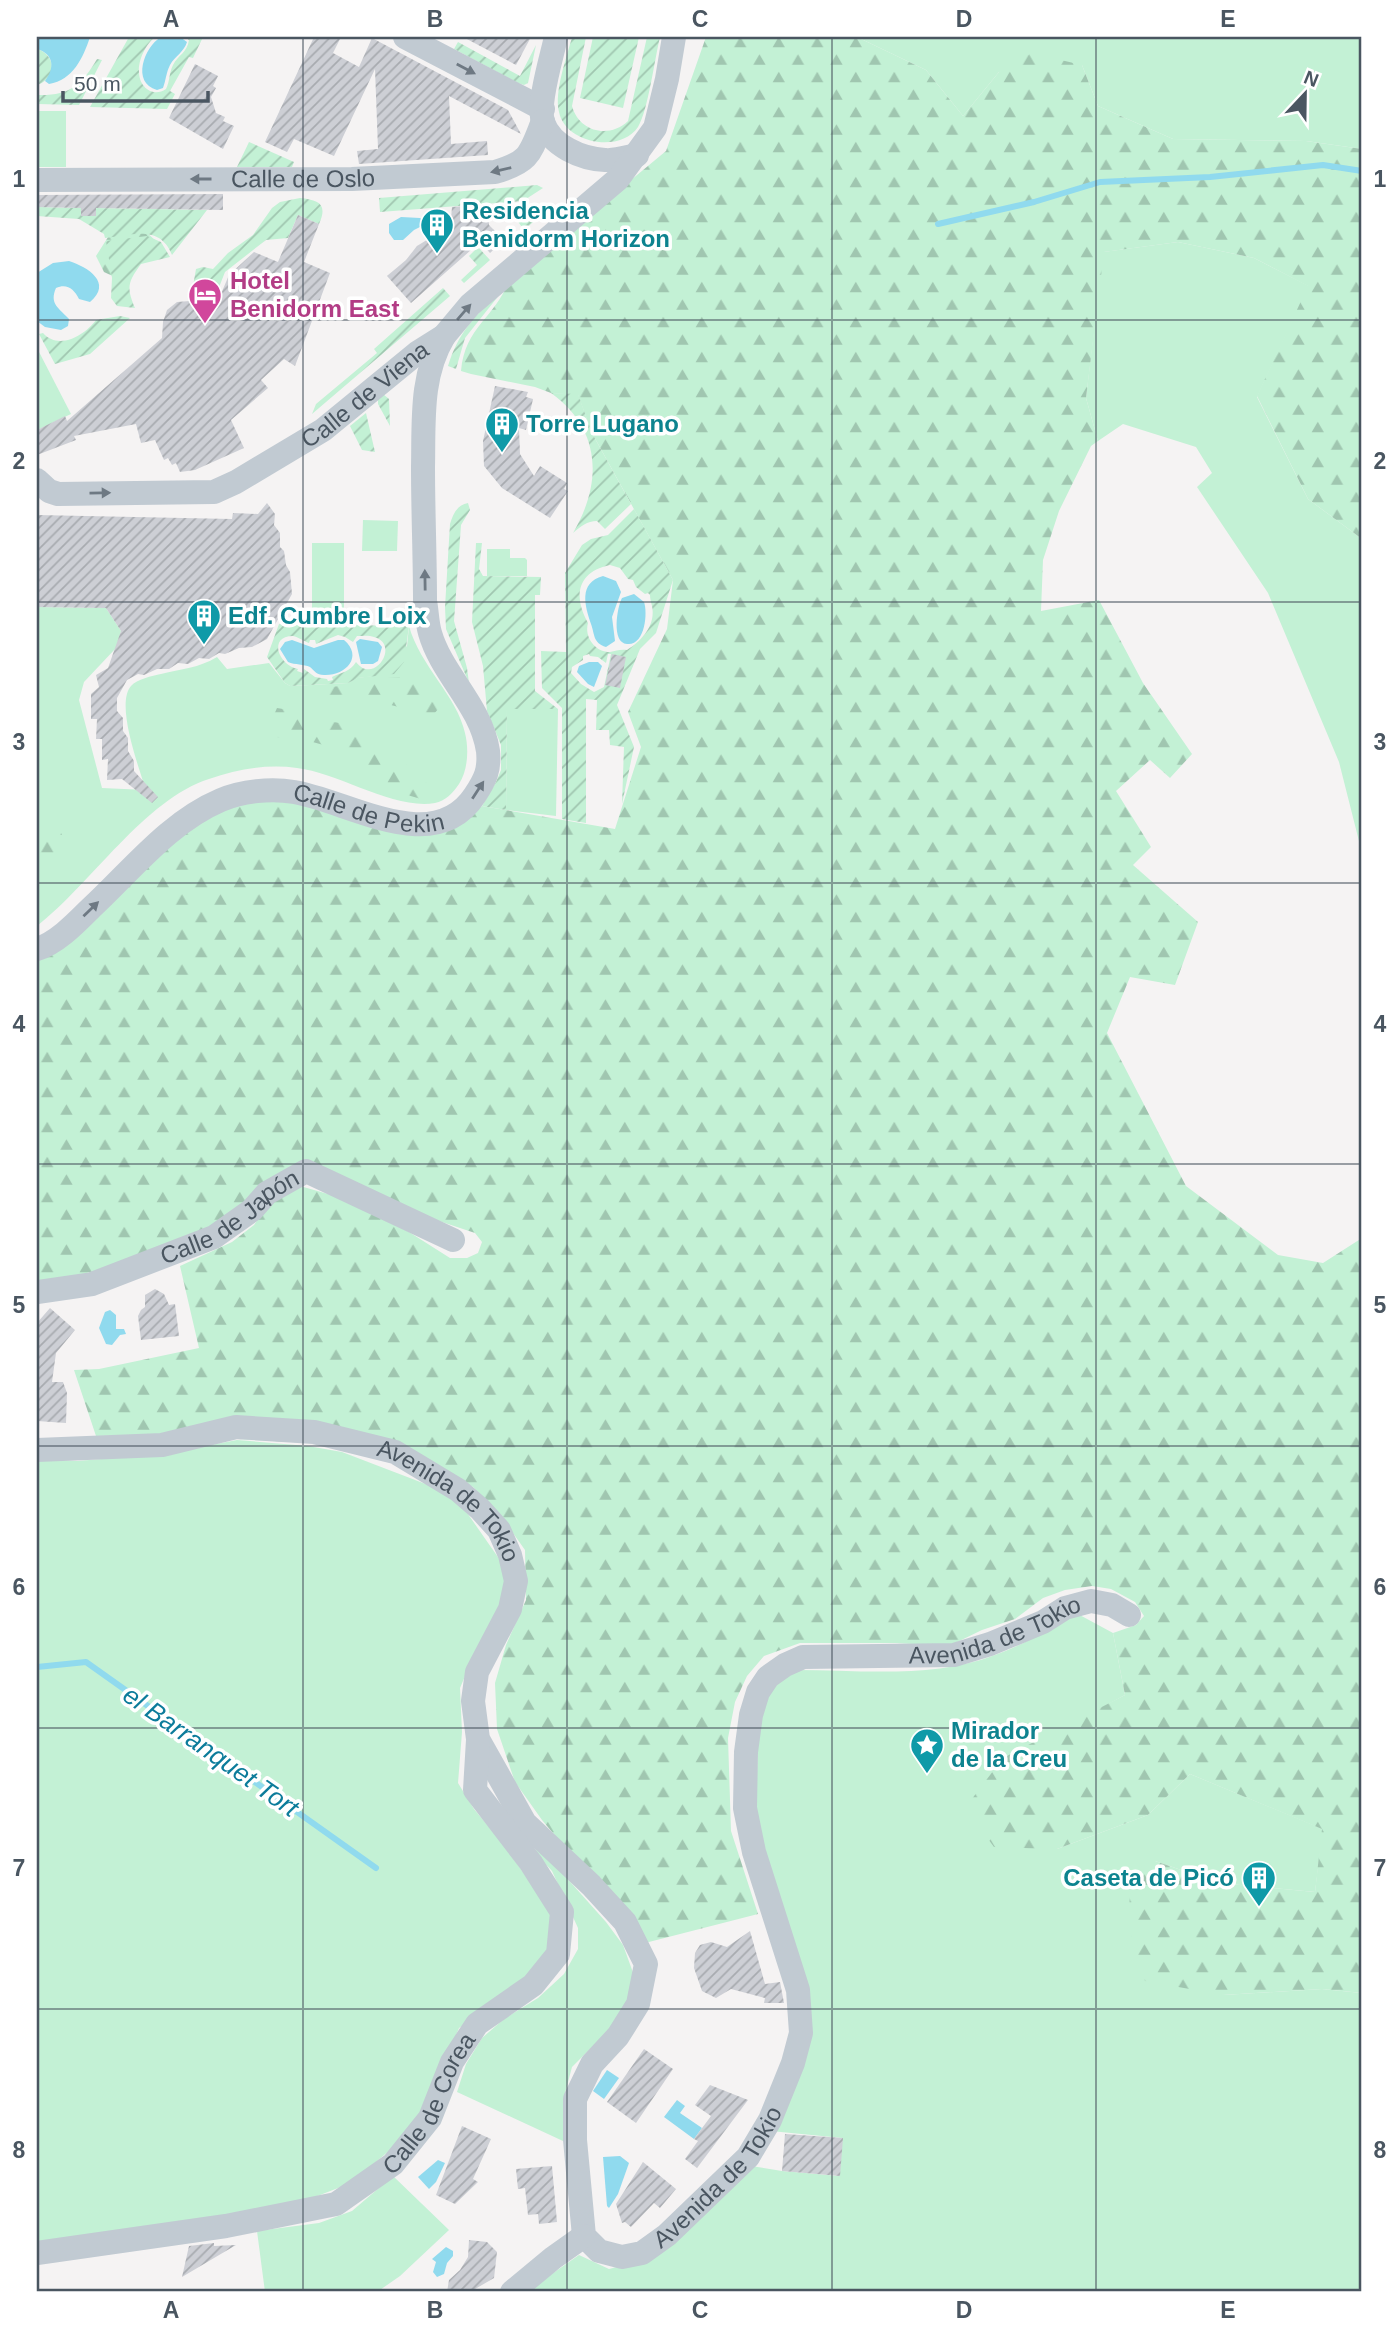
<svg xmlns="http://www.w3.org/2000/svg" width="1399" height="2329" font-family="Helvetica,sans-serif">
  <style>
    .green { fill: #c3f1d5 }
    .forest { fill: url(#forest-firs) }
    .garden { fill: url(#garden-furrows); fill-rule: evenodd }
    .water { fill: #90daee }
    .lines { fill: none; stroke-linecap: round; stroke-linejoin: round }
    .stream { stroke: #90daee; stroke-width: 6 }
    .building { fill: url(#building-hatch) }
    .minor { stroke: #c1cad2; stroke-width: 24 }
    .oneway { fill: #6e7983 }
    .grid { fill: none; stroke: #4a5661; stroke-width: 2; stroke-opacity: 0.55 }
    .labels { text-anchor: middle; stroke-width: 7; stroke-linejoin: round; paint-order: stroke }
    .street-label { font-size: 24px; fill: #4a5661; stroke: #fff }
    .culture-label { font-size: 24px; font-weight: bold; fill: #0d838f; stroke: #fff; text-anchor: start }
    .hotel-label { font-size: 24px; font-weight: bold; fill: #b23c85; stroke: #fff; text-anchor: start }
    .water-label { font-size: 26px; font-style: italic; fill: #0c7c9b; stroke: #fff }
    .neatline { fill: none; stroke: #4a5661; stroke-width: 2.5 }
    .grid-label { font-size: 23px; text-anchor: middle; font-weight: bold; fill: #4a5661 }
  </style>
  <defs>
    <pattern id="forest-firs" width="22" height="20" patternUnits="userSpaceOnUse" patternTransform="scale(1.75)"><rect width="22" height="20" fill="#c3f1d5"/><path d="M5 1l3.5 6h-7zM16 11l3.5 6h-7z" fill="#a0c6b0"/></pattern>
    <pattern id="garden-furrows" width="10" height="10" patternUnits="userSpaceOnUse" patternTransform="scale(1.75)"><rect width="10" height="10" fill="#c3f1d5"/><path d="M-1 1l2-2M0 10L10 0M9 11l2-2" fill="none" stroke="#a0c6b0"/></pattern>
    <pattern id="building-hatch" width="6" height="6" patternUnits="userSpaceOnUse" patternTransform="scale(1.75)"><rect width="6" height="6" fill="#cdcfd5"/><path d="M-1 1l2-2M0 6l6-6M5 7l2-2" fill="none" stroke="#a8abb0"/></pattern>
  </defs>
  <rect width="100%" height="100%" fill="#f5f3f3"/>
  <g class="green">
    <polygon points="857,37 1362,37 1362,149 1306,141 1173,139 1098,106 1082,65 999,72 963,116 926,70"/>
    <rect x="37" y="111" width="29" height="56"/>
    <polygon points="1178,242 1254,258 1309,286 1257,397 1308,499 1362,539 1362,853 1339,762 1268,593 1197,487 1212,473 1196,447 1123,424 1098,441 1086,398 1103,252"/>
    <polygon points="37,348 71,414 37,430"/>
    <polygon points="363,520 398,521 397,551 362,551"/>
    <rect x="312" y="543" width="32" height="69"/>
    <polygon points="487,549 510,549 510,558 525,558 527,560 527,576 487,576"/>
    <path d="M37 607 106 608 121 631 116 648 84 682 79 700 102 788 146 790C139 768 115 704 131 686 137 679 152 676 161 674 181 669 199 668 217 657L227 669 269 663 285 683 290 686 348 683 357 678 372 676 407 646 409 626C420 666 457 696 465 733 469 749 468 770 459 784 453 793 445 801 435 803 394 810 339 773 297 768 267 764 238 769 209 779 145 799 90 885 37 926Z"/>
    <polygon points="507,708 558,709 556,816 506,810"/>
    <polygon points="237,1440 308,1446 342,1452 436,1488 463,1507 500,1560 506,1586 494,1621 476,1650 460,1688 462,1732 458,1783 474,1809 503,1844 550,1910 553,1943 537,1970 503,1997 459,2028 429,2100 403,2139 351,2183 289,2207 37,2242 37,1459 77,1461 163,1454"/>
    <path d="M1076 1613 1113 1633 1125 1695 1081 1719 1057 1849 1148 1815 1190 1774 1323 1829 1315 1892 1219 1883 1155 1861 1223 1995 1322 1989 1362 1993V2292H526L579 2255 609 2269 647 2259 751 2166 782 2171 839 2176 842 2138 771 2131 802 2068 755 1822 760 1700 787 1670C855 1669 930 1680 995 1655 1024 1645 1051 1628 1076 1613Z"/>
    <polygon points="529,1846 547,1856 606,1922 623,1945 635,1978 634,1993 612,2027 572,2067 564,2097 563,2141 457,2092 466,2064 482,2038 504,2019 538,1998 564,1974 578,1949 578,1928 552,1871"/>
    <polygon points="393,2176 449,2230 400,2276 377,2292 265,2292 257,2231 319,2223 352,2211"/>
  </g>
  <g class="forest">
    <path d="M706 37H857L926 70 963 116 999 72 1031 53 1082 65 1098 106 1173 139 1306 141 1362 149V539L1308 499 1257 396 1308 286 1254 258 1178 242 1104 252 1086 398 1098 441 1091 446 1059 511 1043 560 1041 611 1099 600 1143 683 1192 754 1170 778 1150 760 1116 791 1151 847 1133 865 1198 922 1175 985 1130 977 1107 1033 1186 1186 1278 1255 1323 1263 1362 1238V1993L1322 1989 1223 1995 1145 1981 1129 1927 1130 1881 1155 1861 1219 1883 1315 1892 1322 1829 1190 1774 1148 1815 1057 1849 994 1847 965 1808 1003 1758 1125 1695 1113 1633 1136 1625 1144 1616 1135 1602 1111 1589 1092 1586 1065 1590 1043 1598 1015 1619 982 1630 949 1646 895 1643H800L764 1656 747 1676 735 1702 728 1738 731 1831 758 1914 645 1943 542 1820 515 1782 497 1729 495 1683 506 1645 526 1600 525 1550 501 1516 473 1487 404 1448 161 1435 96 1436 74 1370 99 1369 199 1348 180 1266 232 1242 254 1225 271 1199 300 1186 335 1196 409 1232 450 1258H467L478 1253 482 1242 475 1233 430 1218 309 1162C269 1191 227 1223 182 1243 142 1261 80 1276 37 1283V961L60 949 172 843 220 810 254 800 285 799 451 827 482 806 615 829 641 747 628 712 667 629 673 580 592 433 578 395 551 393 535 387 471 374 461 371C465 326 496 317 508 282L666 151Z"/>
    <polygon points="143,229 158,243 121,280 104,272 96,256 110,234"/>
    <path d="M417 676 446 700 433 715C410 712 377 698 355 701 348 702 341 708 334 710L321 700 323 688 348 685 372 679Z"/>
    <polygon points="277,708 301,712 326,721 340,723 390,758 412,767 432,789 421,799 397,792 371,779 327,746 302,739 275,737 269,726"/>
    <polygon points="37,818 62,834 57,860 37,880"/>
  </g>
  <g class="garden">
    <path d="M129 37H155C146 44 138 60 139 72 139 87 153 98 166 89 170 81 169 73 173 65 178 55 187 53 189 40L185 37H203L193 58 189 57 170 91 175 94 167 109 90 107Z"/>
    <path d="M572 37H586L572 106C579 132 609 139 628 121L647 37H660C655 57 648 111 638 127 620 154 565 143 559 112 554 91 567 57 572 37Z"/>
    <polygon points="593,37 639,37 623,108 580,98"/>
    <polygon points="458,42 520,76 536,45 528,83 524,85 518,83 454,49"/>
    <path d="M37 49C57 55 56 79 37 85Z"/>
    <path d="M97 59 102 60 79 105 37 104V95C69 96 81 86 97 59Z"/>
    <polygon points="249,142 294,162 292,167 237,167"/>
    <polygon points="537,185 543,188 523,201 380,212 379,198"/>
    <path d="M300 198C319 200 328 204 319 224L298 215 288 238 266 240 225 272 212 305 196 299 193 286 196 269 203 267 213 269 228 253 253 235 272 208 280 202Z"/>
    <path d="M37 207 81 208 82 216H96V208L207 210 172 255C160 224 132 235 105 238L104 234 79 219 37 216Z"/>
    <polygon points="536,214 540,216 524,230 514,216"/>
    <path d="M147 236 161 242 170 257 141 264C128 282 126 287 135 308L117 306 111 298 112 278 106 241Z"/>
    <polygon points="478,247 490,260 464,283 461,280 477,265 469,256"/>
    <polygon points="443,288 450,296 312,414 316,404 377,353 374,349"/>
    <path d="M500 294 465 338 456 369 448 366C458 334 474 315 500 294Z"/>
    <path d="M120 316 130 318 90 354 55 364 39 334 43 333C59 351 85 335 96 320Z"/>
    <path d="M551 393 578 394 592 433 631 504 605 529 597 521C587 521 581 526 573 533 603 482 601 429 551 393Z"/>
    <polygon points="383,394 389,399 390,426 378,404 378,399"/>
    <polygon points="366,413 375,452 362,450 350,426"/>
    <path d="M468 503 470 510 461 525 454 621 467 668 469 683 446 629 445 607 450 524C453 514 457 505 468 503Z"/>
    <path d="M634 509 673 580 656 633 640 649 617 705 634 747 622 804 624 747 610 745 609 730H596L597 700 586 699V823L562 819V708L542 688 541 651 566 652 565 573 582 545 591 539 608 535ZM610 565 620 568 628 579 633 580 636 587 645 594 648 593 650 595C650 599 651 602 652 606 656 625 642 641 627 650 620 649 616 651 610 652 595 652 584 637 588 623 573 596 577 572 610 565ZM589 654 590 656 598 657 606 663 608 654H611L604 687 594 692 581 684 571 673 572 667 583 660V656Z"/>
    <polygon points="476,543 482,543 479,569 483,576 541,577 540,595 535,595 535,691 558,709 507,709 506,810 482,806 496,782 501,770 501,745 487,711 483,666 472,622"/>
    <path d="M279 624 409 626 404 662 394 674 358 678 348 683 290 686 285 683 267 657ZM338 635 345 637 353 642 357 636C362 636 369 635 374 637 401 644 374 686 356 662 350 672 342 672 332 677L333 680 328 681 327 679 315 677 304 669 303 673 297 671 298 669C278 665 268 636 293 636 298 637 304 641 309 643L310 640H315L316 644Z"/>
  </g>
  <g class="water">
    <path d="M37 37H90C83 58 73 80 49 84L45 81C55 68 54 54 37 49Z"/>
    <path d="M161 37H180L187 42C184 52 175 56 170 65 166 73 166 80 163 88L157 90C131 83 144 47 161 37Z"/>
    <polygon points="401,217 420,218 424,221 424,225 414,230 403,240 394,240 389,233 389,224"/>
    <path d="M69 261C88 267 113 283 90 302L79 299C74 289 67 283 56 288 49 304 59 308 69 319L68 326 61 330 45 327 37 321V273L53 263Z"/>
    <path d="M603 576 616 581 621 592 612 617 615 641 606 647C593 643 595 635 591 624 585 606 578 583 603 576Z"/>
    <path d="M634 594 644 602C648 613 645 646 627 644 611 643 617 607 622 598Z"/>
    <polygon points="360,639 378,642 382,647 378,661 373,664 361,664 356,642"/>
    <path d="M292 640 314 648 338 640H344C364 657 345 676 324 675 316 675 315 671 310 667 304 664 295 665 288 662L280 649 285 642Z"/>
    <polygon points="589,662 598,662 602,666 594,687 588,684 577,672 579,666"/>
    <polygon points="110,1310 116,1315 116,1329 124,1329 126,1334 120,1335 112,1345 106,1344 99,1328 105,1312"/>
    <polygon points="607,2070 619,2078 604,2099 593,2091"/>
    <polygon points="677,2100 685,2106 680,2113 702,2128 694,2139 664,2117"/>
    <polygon points="620,2156 629,2163 618,2194 609,2208 607,2206 603,2157"/>
    <polygon points="438,2160 445,2163 436,2182 429,2189 418,2177"/>
    <polygon points="446,2247 453,2251 453,2256 447,2263 444,2274 437,2277 433,2272 436,2262 432,2259"/>
  </g>
  <g class="lines">
    <g class="stream">
      <polyline points="938,224 1034,202 1100,182 1210,177 1323,165 1362,171"/>
      <polyline points="37,1667 86,1662 376,1868"/>
    </g>
  </g>
  <g class="building">
    <polygon points="314,37 341,37 333,53 359,67 372,38 508,110 521,134 449,96 451,144 487,141 488,155 359,164 357,151 378,149 375,69 334,156 294,139 287,152 265,142"/>
    <polygon points="463,37 531,37 516,65"/>
    <polygon points="195,64 218,76 213,86 216,88 211,97 216,113 225,117 223,121 234,126 223,149 169,118"/>
    <polygon points="223,194 223,210 96,208 96,216 81,216 81,208 37,207 37,195"/>
    <polygon points="487,204 489,225 504,240 490,253 480,242 411,303 387,276 406,260 417,246 430,238 451,219 452,207"/>
    <polygon points="298,215 319,224 304,262 330,273 295,366 284,359 261,380 268,388 231,420 244,448 195,470 180,472 176,463 172,465 168,458 164,460 155,440 141,443 136,424 74,436 76,440 37,455 37,430 65,416 67,421 162,338 163,322 167,310 177,302 190,301 215,308 229,275 254,252 278,262"/>
    <polygon points="495,386 528,392 526,397 533,399 526,430 519,428 520,454 534,476 540,466 567,483 564,489 568,491 550,518 502,488 484,466 483,441"/>
    <polygon points="267,503 275,514 274,525 280,533 280,547 284,551 286,565 290,572 292,594 267,639 252,647 239,648 225,654 219,653 209,659 199,658 188,664 178,663 169,669 157,669 144,675 138,674 127,680 117,698 117,711 123,718 123,731 128,738 128,751 134,761 134,771 158,797 152,803 122,779 107,780 108,759 102,760 102,739 96,739 97,719 91,719 91,694 99,687 96,675 108,668 121,631 106,608 37,607 37,515 232,519 233,513 258,514"/>
    <polygon points="612,654 626,657 620,688 605,685"/>
    <polygon points="155,1289 164,1294 169,1305 175,1304 179,1336 141,1340 138,1316 141,1310 145,1307 145,1295"/>
    <polygon points="50,1308 75,1330 56,1353 52,1382 63,1382 67,1393 66,1423 37,1421 37,1323"/>
    <polygon points="750,1931 765,1984 780,1982 784,2003 764,2003 765,1998 731,1989 716,1998 702,1991 694,1968 695,1953 700,1945 711,1942 727,1947"/>
    <polygon points="644,2049 673,2069 636,2123 607,2102"/>
    <polygon points="710,2085 748,2100 697,2168 685,2159 698,2141 694,2139 711,2116 695,2105"/>
    <polygon points="462,2126 491,2139 473,2179 478,2182 455,2204 436,2195"/>
    <polygon points="785,2134 843,2138 840,2176 782,2171"/>
    <polygon points="643,2162 676,2189 660,2208 654,2203 631,2227 625,2222 622,2223 616,2204"/>
    <polygon points="552,2166 557,2222 539,2224 538,2214 528,2215 525,2188 518,2189 516,2169"/>
    <polygon points="469,2240 487,2242 497,2252 494,2278 470,2292 447,2292 449,2280 460,2270 468,2257"/>
    <polygon points="214,2243 214,2246 236,2245 182,2277 189,2246"/>
  </g>
  <g class="lines">
    <g class="minor">
      <polyline points="405,37 543,109"/>
      <path d="M556 37C552 56 537 104 543 122 551 146 582 159 605 160 615 161 627 157 637 155"/>
      <path id="s1" d="M37 180 352 179 495 172C530 162 530 154 543 121"/>
      <path id="s2" d="M37 480 49 491 58 494 214 492 236 482 323 430 417 353 444 336 470 305 618 179 655 128 667 79 674 37"/>
      <path id="s3" d="M37 949C57 943 76 923 91 908 132 870 169 822 221 800 242 791 271 788 294 792 349 801 434 858 475 795 485 780 490 770 488 751 481 705 442 675 430 633 427 623 427 611 425 601 425 556 423 512 423 467 424 422 420 376 444 336"/>
      <path id="s4" d="M37 1292 92 1284 214 1237 252 1210 267 1193 306 1171 453 1240"/>
      <path id="s5" d="M37 1450 162 1445 236 1427 314 1432 395 1452 458 1490 480 1509 499 1530 510 1555 516 1581 510 1609 477 1672 473 1701 478 1739 525 1823 591 1885 625 1922 646 1964 638 2004 618 2036 592 2064 575 2099V2140L584 2236 599 2251 622 2257 642 2253 667 2235 748 2157 770 2120 793 2063 801 2033 798 1990 754 1852 745 1808 746 1752 751 1715 758 1692 768 1677 785 1665 803 1657 954 1655 990 1644 1043 1622 1065 1608 1091 1601 1112 1605 1129 1615"/>
      <path id="s6" d="M37 2253 226 2226 336 2204 393 2164 430 2118 452 2062 477 2024 533 1985 558 1954 562 1912 531 1863 475 1790 478 1740"/>
      <polyline points="512,2292 553,2258 584,2236"/>
    </g>
  </g>
  <defs><path id="oneway-solid" d="M-6-.8H1V-3.2L6.5 0L1 3.2V.8H-6Z" transform="scale(1.75)"/></defs>
  <g class="oneway">
    <use href="#oneway-solid" transform="translate(466 69) rotate(28)"/>
    <use href="#oneway-solid" transform="translate(501 170) rotate(167)"/>
    <use href="#oneway-solid" transform="translate(201 179) rotate(180)"/>
    <use href="#oneway-solid" transform="translate(464 312) rotate(-49)"/>
    <use href="#oneway-solid" transform="translate(100 493) rotate(-1)"/>
    <use href="#oneway-solid" transform="translate(425 580) rotate(-91)"/>
    <use href="#oneway-solid" transform="translate(478 790) rotate(-57)"/>
    <use href="#oneway-solid" transform="translate(91 909) rotate(-44)"/>
  </g>
  <path class="grid" d="M303 37V2292M567 37V2292M832 37V2292M1096 37V2292M37 320H1362M37 602H1362M37 883H1362M37 1164H1362M37 1446H1362M37 1728H1362M37 2009H1362"/>
  <defs>
    <g id="building-pin" transform="scale(1.75)"><path d="M0 17L-7.5 6A9.5 9.5 0 1 1 7.5 6Z" fill="#0f9aa8" stroke="#fff"/><path d="M-4-6H4V6H1V3H-1V6H-4ZM-2.5-4.3h1.7v1.8h-1.7ZM.8-4.3h1.7v1.8H.8ZM-2.5-1h1.7V.8h-1.7ZM.8-1h1.7V.8H.8Z" fill="#fff"/></g>
    <g id="hotel-pin" transform="scale(1.75)"><path d="M0 17L-7.5 6A9.5 9.5 0 1 1 7.5 6Z" fill="#d1479c" stroke="#fff"/><path d="M-6-4.5h1.5V1H6V5H4.5V3h-9V5H-6ZM-4 0a1.8 1.8 0 1 1 3.6 0ZM.5 0V-2.5h3Q6-2.5 6 0Z" fill="#fff"/></g>
    <g id="sight-pin" transform="scale(1.75)"><path d="M0 17L-7.5 6A9.5 9.5 0 1 1 7.5 6Z" fill="#0f9aa8" stroke="#fff"/><path d="M0-6L1.8-2.2L6-1.7L2.9 1.2L3.7 5.4L0 3.3L-3.7 5.4L-2.9 1.2L-6-1.7L-1.8-2.2Z" fill="#fff"/></g>
  </defs>
  <g fill-rule="evenodd">
    <use href="#building-pin" x="437" y="225"/>
    <use href="#hotel-pin" x="205" y="295"/>
    <use href="#building-pin" x="502" y="424"/>
    <use href="#building-pin" x="204" y="616"/>
    <use href="#sight-pin" x="927" y="1745"/>
    <use href="#building-pin" x="1259" y="1878"/>
  </g>
  <g class="labels">
    <g class="street-label">
      <text dy="8" stroke="none"><textPath href="#s1" startOffset="266">Calle de Oslo</textPath></text>
      <text dy="8" stroke="none"><textPath href="#s2" startOffset="362">Calle de Viena</textPath></text>
      <text dy="8" stroke="none"><textPath href="#s3" startOffset="390">Calle de Pekin</textPath></text>
      <text dy="8" stroke="none"><textPath href="#s4" startOffset="210">Calle de Japón</textPath></text>
      <text dy="8" stroke="none"><textPath href="#s5" startOffset="436">Avenida de Tokio</textPath></text>
      <text dy="8" stroke="none"><textPath href="#s5" startOffset="2242">Avenida de Tokio</textPath></text>
      <text dy="8" stroke="none"><textPath href="#s6" startOffset="444">Calle de Corea</textPath></text>
      <text dy="8" stroke="none"><textPath href="#s5" startOffset="1466">Avenida de Tokio</textPath></text>
    </g>
    <g class="culture-label">
      <text x="462" y="219">Residencia<tspan x="462" dy="28">Benidorm Horizon</tspan></text>
      <text x="526" y="432">Torre Lugano</text>
      <text x="228" y="624">Edf. Cumbre Loix</text>
      <text x="951" y="1739">Mirador<tspan x="951" dy="28">de la Creu</tspan></text>
      <text x="1234" y="1886" text-anchor="end">Caseta de Picó</text>
    </g>
    <g class="hotel-label">
      <text x="230" y="289">Hotel<tspan x="230" dy="28">Benidorm East</tspan></text>
    </g>
    <g class="water-label">
      <text transform="translate(211 1751) rotate(35)" y="9">el Barranquet Tort</text>
    </g>
  </g>
  <rect width="1399" height="2329" fill="none" stroke="#ffffff" stroke-width="77"/>
  <g transform="translate(1305 94) rotate(22)" stroke="#ffffff" stroke-width="5" paint-order="stroke">
  <path d="M0-5L12 26L0 18L-12 26Z" fill="#4a5661"/>
  <text y="-10" font-size="19" font-weight="bold" text-anchor="middle" fill="#4a5661">N</text>
  </g>
  <path d="M63 91v10h145v-10" fill="none" stroke="#4a5661" stroke-width="3.5"/>
  <text x="74" y="91" font-size="21" fill="#4a5661" stroke="#ffffff" stroke-width="5" paint-order="stroke">50 m</text>
  <rect x="38" y="38" width="1322" height="2252" class="neatline"/>
  <g class="grid-label">
    <text x="171" y="27">A</text>
    <text x="435" y="27">B</text>
    <text x="700" y="27">C</text>
    <text x="964" y="27">D</text>
    <text x="1228" y="27">E</text>
    <text x="19" y="187">1</text>
    <text x="1380" y="187">1</text>
    <text x="19" y="469">2</text>
    <text x="1380" y="469">2</text>
    <text x="19" y="750">3</text>
    <text x="1380" y="750">3</text>
    <text x="19" y="1032">4</text>
    <text x="1380" y="1032">4</text>
    <text x="19" y="1313">5</text>
    <text x="1380" y="1313">5</text>
    <text x="19" y="1595">6</text>
    <text x="1380" y="1595">6</text>
    <text x="19" y="1876">7</text>
    <text x="1380" y="1876">7</text>
    <text x="19" y="2158">8</text>
    <text x="1380" y="2158">8</text>
    <text x="171" y="2318">A</text>
    <text x="435" y="2318">B</text>
    <text x="700" y="2318">C</text>
    <text x="964" y="2318">D</text>
    <text x="1228" y="2318">E</text>
  </g>
</svg>
